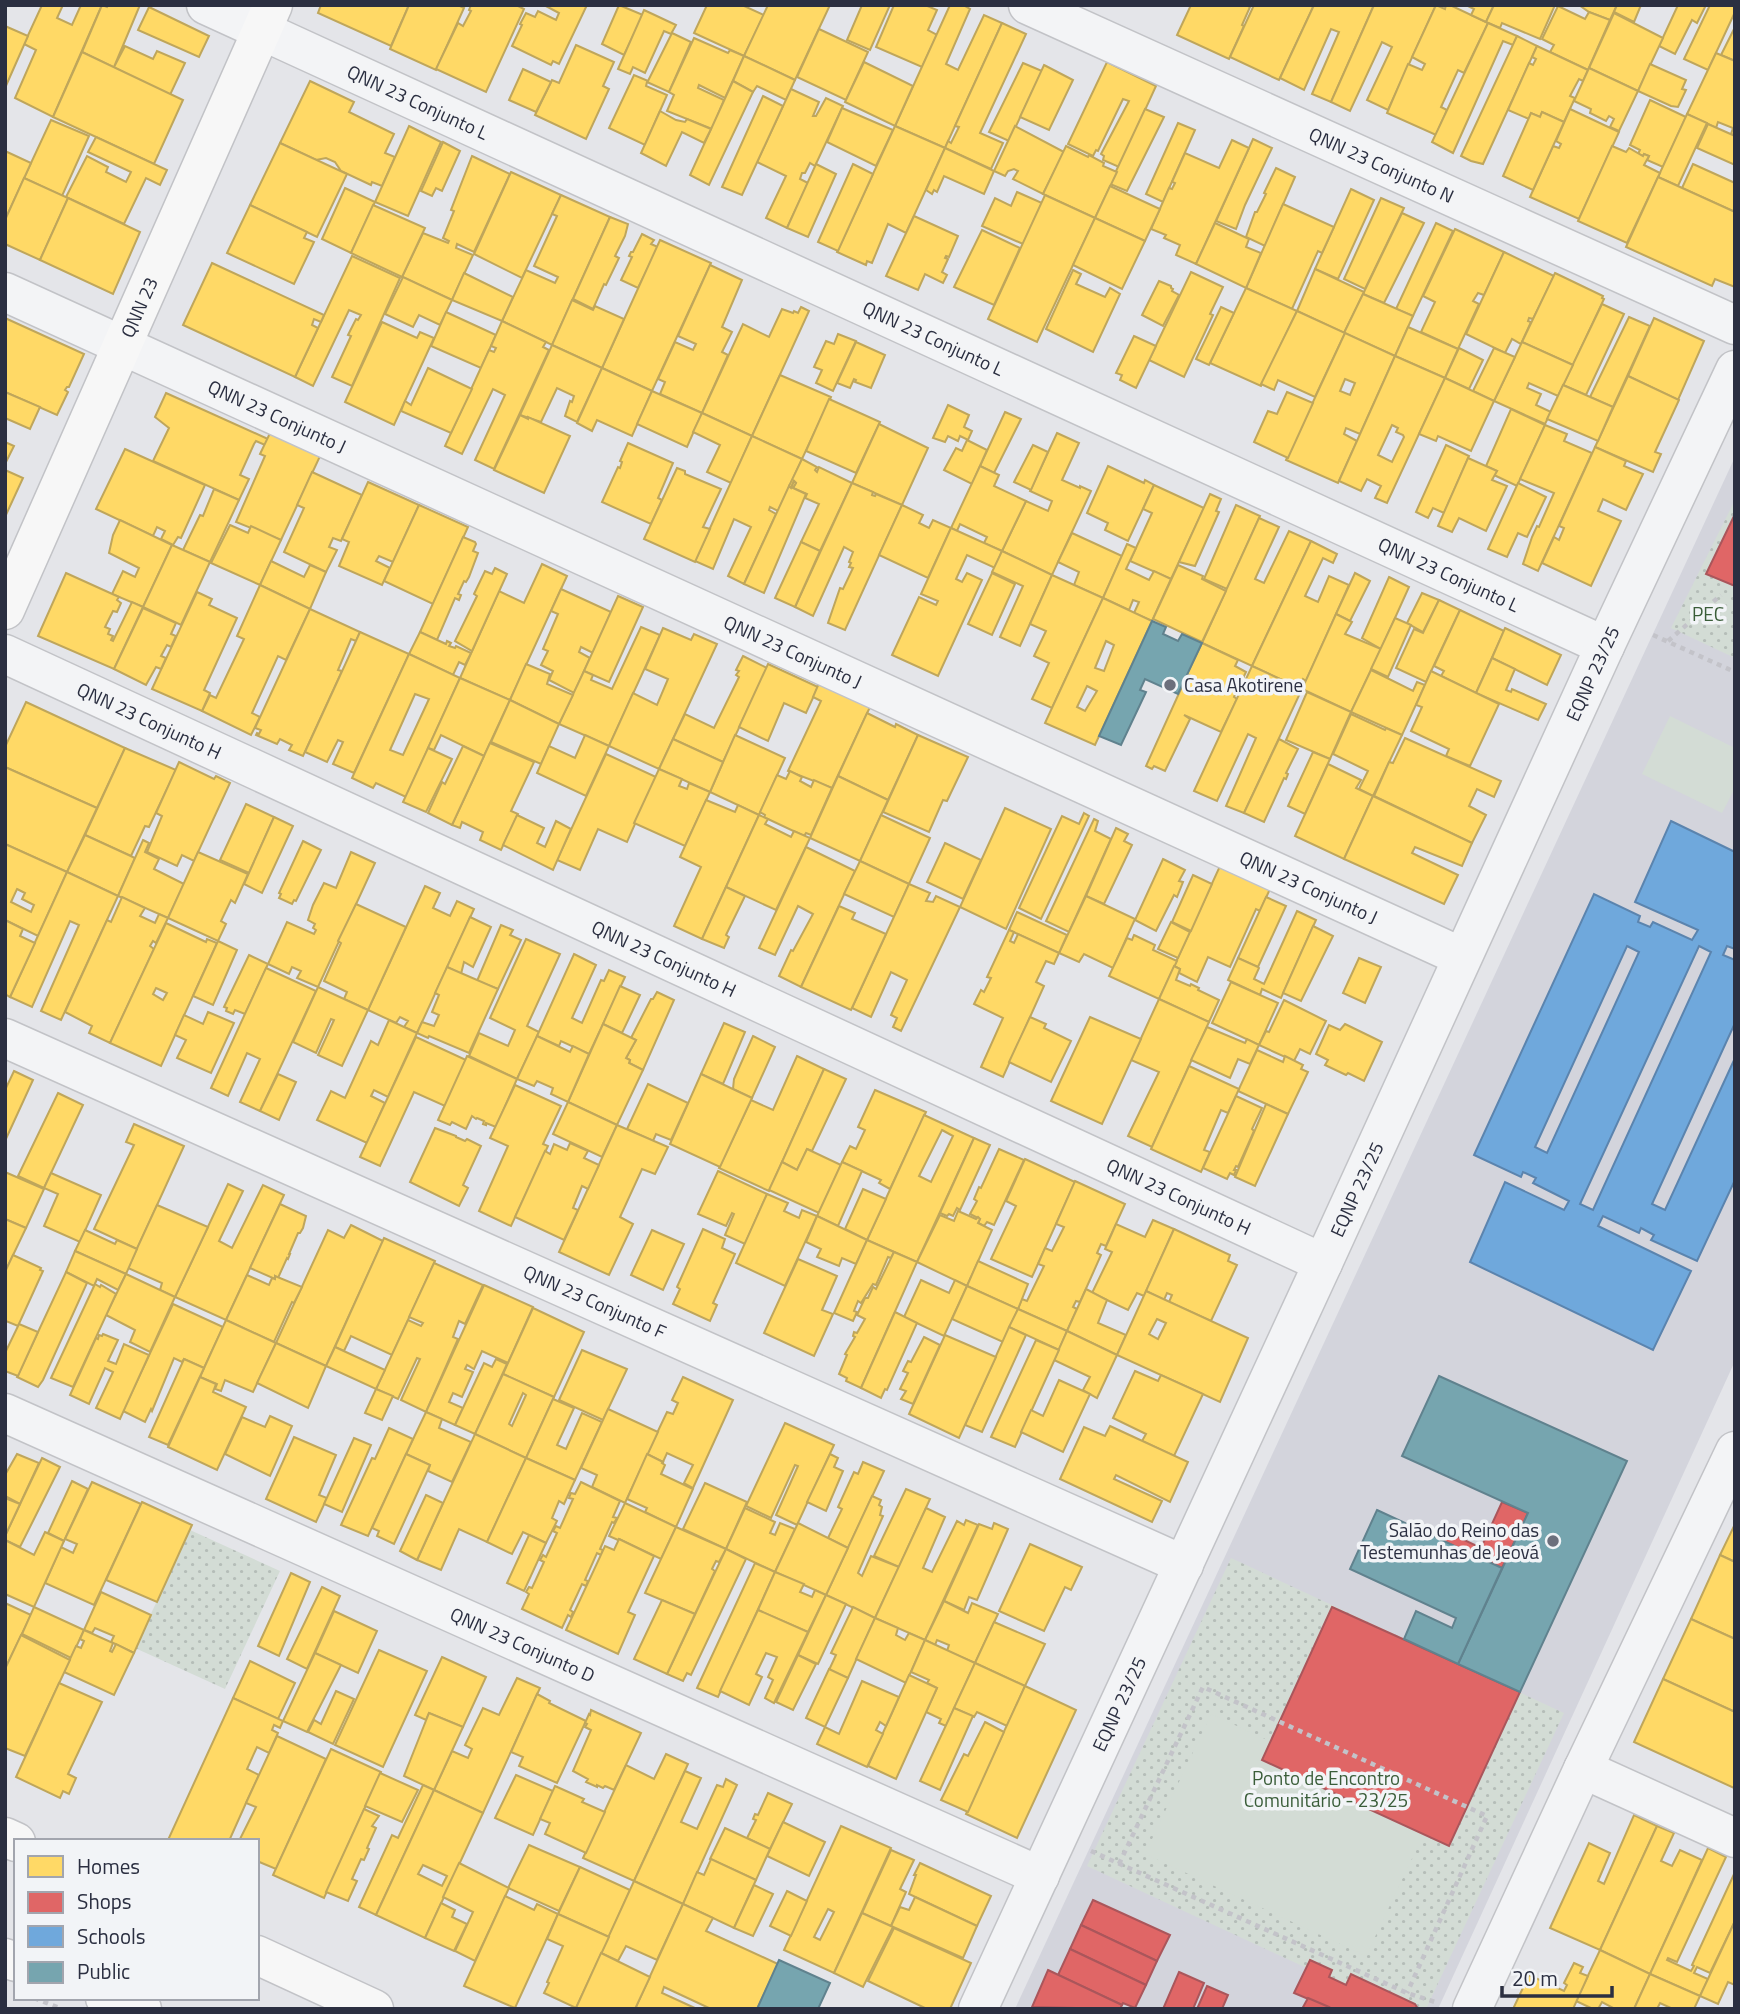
<svg xmlns="http://www.w3.org/2000/svg" width="1740" height="2014" font-family="'Titillium Web',sans-serif">
  <style>
    .built { fill: #d3d4dc }
    .grass { fill: url(#grass-dots) }
    .garden { fill: #d3dcd5 }
    .homes { fill: #ffd966; stroke: #bfa65b; stroke-width: 2; fill-rule: evenodd }
    .shops { fill: #e06666; stroke: #aa565b; stroke-width: 2 }
    .schools { fill: #6fa8dc; stroke: #5b84ae; stroke-width: 2; fill-rule: evenodd }
    .public { fill: #76a5af; stroke: #60828e; stroke-width: 2 }
    .lines { fill: none; stroke-linecap: round; stroke-linejoin: round }
    .street-casing { stroke: #c2c3c7; stroke-width: 41 }
    .secondary-casing { stroke: #c2c3c7; stroke-width: 41 }
    .path { stroke: #c3c3c9; stroke-width: 4.5; stroke-dasharray: 5 5; stroke-linecap: butt }
    .street { stroke: #f3f4f6; stroke-width: 38 }
    .secondary { stroke: #f7f7f7; stroke-width: 38 }
    .poi-dot { fill: #6c6f7c; stroke: #f2f4f7; stroke-width: 2.5 }
    .labels { text-anchor: middle; stroke-width: 7; stroke-linejoin: round; paint-order: stroke }
    .street-label { font-size: 19px; fill: #2b2f41; stroke: #f2f4f7 }
    .park-label { font-size: 19px; fill: #3a5d39; stroke: #f2f4f7 }
    .poi-label { font-size: 19px; fill: #2b2f41; stroke: #f2f4f7; text-anchor: start }
  </style>
  <defs>
    <pattern id="grass-dots" width="8" height="8" patternUnits="userSpaceOnUse" patternTransform="scale(1.75)"><rect width="8" height="8" fill="#d3dcd5"/><path d="M2 2h.1M6 6h.1" fill="none" stroke="#b5bdb8" stroke-width="1.8" stroke-linecap="round"/></pattern>
  </defs>
  <rect width="100%" height="100%" fill="#e4e5e9"/>
  <polygon class="built" points="1735,457 1735,1361 1438,2009 1015,2009"/>
  <g class="grass">
    <polygon points="1735,500 1735,658 1671,628"/>
    <polygon points="190,1530 280,1571 225,1689 135,1648"/>
    <polygon points="1231,1558 1564,1713 1426,2009 1395,2009 1087,1866"/>
  </g>
  <g class="garden">
    <polygon points="1670,716 1735,748 1735,788 1722,813 1642,774"/>
    <polygon points="1211,1714 1432,1816 1366,1956 1145,1854"/>
  </g>
  <g class="homes">
    <polygon points="42,5 63,5 57,18 72,25 81,5 102,5 53,117 15,98 36,50 24,44"/>
    <polygon points="102,5 107,7 108,5 140,5 114,67 125,46 153,59 157,51 185,63 170,95 82,52"/>
    <polygon points="321,5 409,5 391,46 318,13"/>
    <polygon points="409,5 458,5 464,8 436,70 390,49"/>
    <polygon points="471,5 516,5 524,9 486,92 436,69 458,23 463,26 471,11 469,10"/>
    <polygon points="544,5 587,5 559,64 553,61 551,65 512,46 522,25 520,24 526,13 535,17 538,11 556,20 559,13"/>
    <polygon points="619,5 643,15 624,55 602,44"/>
    <polygon points="707,5 742,5 764,15 744,56 694,33"/>
    <polygon points="768,5 830,5 795,80 744,56"/>
    <polygon points="862,5 890,5 870,50 847,40"/>
    <polygon points="894,5 925,5 937,10 928,30 937,35 922,67 876,47"/>
    <polygon points="950,5 963,5 970,9 946,64 958,70 984,15 1002,23 945,148 895,126"/>
    <polygon points="1191,5 1246,5 1250,7 1242,25 1244,26 1229,59 1177,35"/>
    <polygon points="1254,5 1314,5 1279,80 1230,57"/>
    <polygon points="1314,5 1374,5 1331,102 1312,94 1339,32 1331,29 1304,90 1280,78"/>
    <polygon points="1374,5 1436,5 1388,110 1367,100 1392,47 1382,42 1350,111 1331,102"/>
    <polygon points="1436,5 1445,9 1446,5 1450,5 1488,23 1464,73 1458,70 1441,107 1447,110 1436,135 1387,113 1408,64 1422,70 1425,64 1412,57"/>
    <polygon points="1466,5 1494,5 1486,22 1471,15 1474,9"/>
    <polygon points="1494,5 1555,5 1540,39 1502,23 1500,28 1486,22"/>
    <polygon points="1579,5 1617,5 1610,20 1589,12"/>
    <polygon points="1617,5 1641,5 1634,22 1614,12"/>
    <polygon points="1678,5 1706,5 1697,23 1692,20 1675,54 1659,46"/>
    <polygon points="1710,5 1735,5 1735,12 1708,70 1684,59"/>
    <polygon points="1558,6 1585,19 1589,12 1610,20 1588,70 1550,52 1554,45 1542,39"/>
    <polygon points="149,7 209,36 199,57 138,30"/>
    <polygon points="644,10 676,25 671,34 664,31 645,73 633,67 630,74 618,69"/>
    <polygon points="1614,13 1663,38 1638,91 1589,68"/>
    <polygon points="1002,23 1026,34 980,133 1003,143 991,169 945,148 948,141 951,143 959,127 955,126"/>
    <polygon points="1488,23 1517,36 1513,45 1503,41 1453,153 1432,142"/>
    <polygon points="5,26 28,36 5,88"/>
    <polygon points="1735,27 1735,61 1721,55"/>
    <polygon points="819,29 868,52 846,100 797,77"/>
    <polygon points="672,33 691,42 669,92 647,82 646,86 667,95 645,145 609,128 634,75 648,81"/>
    <polygon points="1517,36 1537,46 1483,164 1471,161 1461,156"/>
    <polygon points="694,38 728,53 730,50 744,56 725,98 699,85 698,88 724,100 712,129 667,111 674,95 669,92"/>
    <polygon points="576,45 614,62 603,86 609,89 586,139 535,115 552,80 559,83"/>
    <polygon points="1537,46 1588,70 1583,81 1579,79 1570,96 1575,98 1564,122 1542,112 1540,117 1531,113 1529,119 1508,110 1529,63 1533,65 1536,59 1532,57"/>
    <polygon points="82,52 183,100 154,164 53,117"/>
    <polygon points="1716,53 1735,61 1735,136 1731,134 1733,128 1718,122 1716,128 1687,114"/>
    <polygon points="744,56 795,80 786,100 757,86 753,92 733,81"/>
    <polygon points="864,62 913,86 895,126 845,102"/>
    <polygon points="1107,62 1156,86 1119,167 1103,160 1104,156 1101,154 1129,101 1123,99 1098,151 1096,150 1093,156 1068,144"/>
    <polygon points="1023,63 1042,71 1009,141 989,132"/>
    <polygon points="1650,64 1686,80 1682,89 1686,90 1678,107 1671,106 1638,91"/>
    <polygon points="1044,65 1073,80 1049,130 1020,117"/>
    <polygon points="1589,68 1638,91 1619,131 1610,127 1614,119 1609,116 1606,121 1590,113 1591,109 1574,101"/>
    <polygon points="523,69 551,82 536,112 509,100"/>
    <polygon points="310,81 354,102 349,112 394,134 385,153 395,157 382,186 372,182 371,185 341,171 335,162 326,158 316,160 280,143"/>
    <polygon points="733,81 753,92 709,185 690,175"/>
    <polygon points="791,89 819,102 813,116 816,116 826,98 843,106 815,166 810,163 805,173 802,173 800,179 808,183 787,228 766,218 786,176 757,162"/>
    <polygon points="763,96 783,106 742,195 722,187"/>
    <polygon points="1650,100 1686,117 1663,167 1647,160 1649,156 1644,154 1643,156 1638,154 1640,150 1630,145"/>
    <polygon points="842,108 893,130 876,166 827,142"/>
    <polygon points="1145,109 1164,117 1127,191 1110,184"/>
    <polygon points="1570,109 1619,132 1579,219 1530,197 1553,146 1559,148 1561,144 1556,141"/>
    <polygon points="660,111 676,120 685,122 687,119 711,129 704,143 682,132 666,166 641,153"/>
    <polygon points="1542,112 1564,122 1533,190 1503,176 1531,113 1540,117"/>
    <polygon points="1687,114 1707,123 1678,186 1658,177"/>
    <polygon points="51,120 89,136 62,196 24,178"/>
    <polygon points="1178,123 1195,130 1163,202 1146,194"/>
    <polygon points="1708,124 1735,136 1735,165 1697,148"/>
    <polygon points="409,126 441,142 408,216 375,202"/>
    <polygon points="895,126 945,148 906,233 888,224 872,263 867,261 866,265 837,252"/>
    <polygon points="1015,126 1064,152 1043,194 1013,179 1018,171 1014,169 1008,171 1005,176 994,171"/>
    <polygon points="96,137 167,170 160,185 146,178 124,224 66,197 87,156 108,167 106,172 126,182 131,172 88,152"/>
    <polygon points="1253,139 1272,148 1245,205 1236,229 1216,221"/>
    <polygon points="1232,140 1249,148 1196,264 1176,255 1180,245 1164,238 1166,235 1151,229 1169,188 1172,189 1175,183 1172,182 1185,153 1219,168"/>
    <polygon points="443,142 460,151 442,191 436,188 432,196 421,191"/>
    <polygon points="280,143 347,174 317,237 250,205"/>
    <polygon points="1066,146 1088,157 1089,155 1104,163 1103,166 1117,172 1095,218 1043,194"/>
    <polygon points="1612,146 1626,152 1629,148 1643,156 1644,154 1649,156 1644,165 1660,173 1627,243 1578,221"/>
    <polygon points="945,148 994,171 984,194 944,176 937,192 934,190 932,194 926,190"/>
    <polygon points="5,151 31,163 5,220"/>
    <polygon points="472,156 510,174 474,252 457,244 456,248 473,255 452,300 402,277 423,233 448,243 449,241 443,238 454,211 451,210"/>
    <polygon points="816,164 836,174 808,237 787,228"/>
    <polygon points="853,164 873,174 838,251 818,242"/>
    <polygon points="1693,164 1735,183 1735,212 1682,188"/>
    <polygon points="1276,168 1295,177 1265,246 1246,237 1255,212 1257,212 1266,194 1264,193"/>
    <polygon points="511,172 561,195 522,278 474,254"/>
    <polygon points="1658,177 1735,212 1735,287 1715,279 1712,286 1626,247"/>
    <polygon points="24,178 68,198 40,260 5,244 5,220"/>
    <polygon points="1110,186 1160,209 1145,241 1095,218"/>
    <polygon points="345,188 375,202 351,253 322,239"/>
    <polygon points="1351,189 1374,200 1338,279 1315,269"/>
    <polygon points="1017,192 1042,203 1023,244 982,226 995,198 1011,206"/>
    <polygon points="561,195 610,217 552,345 502,321 526,270 555,283 558,277 534,266 557,216 552,214"/>
    <polygon points="1045,195 1095,218 1037,342 988,319"/>
    <polygon points="68,198 140,232 113,294 40,260"/>
    <polygon points="1381,198 1404,208 1365,289 1344,279"/>
    <polygon points="1283,204 1334,227 1322,253 1318,251 1292,309 1246,288"/>
    <polygon points="250,205 307,232 304,238 314,242 294,284 227,253"/>
    <polygon points="373,205 425,228 402,277 351,253"/>
    <polygon points="1402,213 1424,223 1384,303 1363,294"/>
    <polygon points="914,216 958,236 949,257 946,256 945,258 948,259 942,272 947,275 943,283 925,274 918,290 886,276"/>
    <polygon points="610,217 628,224 625,236 615,256 619,258 606,285 604,284 593,309 573,299"/>
    <polygon points="1095,218 1145,241 1122,289 1073,265"/>
    <polygon points="1215,223 1249,239 1246,247 1261,253 1246,288 1196,264"/>
    <polygon points="1436,223 1453,231 1413,316 1396,309"/>
    <polygon points="1455,229 1504,252 1484,295 1478,293 1473,301 1479,304 1458,349 1421,332 1435,302 1423,296"/>
    <polygon points="982,230 1020,248 994,305 954,287"/>
    <polygon points="642,234 654,240 651,244 658,247 638,288 621,280 632,257 629,256 631,252 633,252"/>
    <polygon points="660,240 711,263 652,391 602,368"/>
    <polygon points="1504,252 1554,276 1533,319 1529,318 1528,321 1531,322 1521,344 1512,339 1505,353 1466,334"/>
    <polygon points="352,256 400,278 352,386 332,377 351,336 348,335 356,319 358,320 361,315 349,310 313,386 295,377"/>
    <polygon points="212,263 324,315 321,322 314,319 312,325 318,328 295,377 183,325"/>
    <polygon points="710,265 742,280 722,327 732,332 722,352 728,355 702,413 660,394 665,382 658,379 675,342 693,350 696,344 678,336"/>
    <polygon points="1315,269 1364,292 1344,333 1297,311"/>
    <polygon points="1073,270 1081,274 1076,284 1105,297 1110,288 1120,294 1093,352 1046,329"/>
    <polygon points="1191,272 1223,287 1210,314 1213,315 1184,377 1149,360"/>
    <polygon points="464,273 513,297 502,321 452,300"/>
    <polygon points="1555,273 1603,296 1602,298 1604,299 1573,365 1522,342"/>
    <polygon points="403,277 452,300 440,325 419,315 413,327 385,314"/>
    <polygon points="1159,281 1171,286 1171,288 1173,289 1172,291 1179,295 1163,326 1142,315"/>
    <polygon points="1246,288 1297,311 1261,386 1210,363"/>
    <polygon points="1363,294 1413,316 1395,356 1344,333"/>
    <polygon points="572,300 593,310 595,306 624,319 602,368 552,345"/>
    <polygon points="1602,304 1624,314 1586,395 1563,385"/>
    <polygon points="801,307 809,311 752,436 702,413 743,324 769,337 782,309 793,313 794,311 798,313"/>
    <polygon points="1221,307 1234,313 1209,365 1196,359"/>
    <polygon points="1297,311 1345,333 1315,397 1278,380 1274,390 1261,384"/>
    <polygon points="446,312 496,335 481,368 431,346"/>
    <polygon points="1629,317 1650,326 1613,407 1590,397"/>
    <polygon points="5,318 84,354 69,387 67,387 65,390 68,392 57,415 5,392"/>
    <polygon points="1654,318 1704,341 1678,400 1628,376"/>
    <polygon points="502,321 546,342 543,347 549,350 494,469 475,460 505,395 493,389 462,454 445,446 489,350 494,352 496,348 491,346"/>
    <polygon points="382,322 417,338 420,332 434,338 394,425 345,402"/>
    <polygon points="1408,327 1458,349 1445,378 1395,356"/>
    <path d="M1345 333 1395 356 1360 434 1346 428 1344 434 1357 441 1338 483 1286 460ZM1345 379 1355 383 1350 395 1340 391Z"/>
    <polygon points="838,334 856,341 833,391 816,383 822,370 814,367 826,341 834,344"/>
    <polygon points="1134,336 1156,346 1136,388 1120,380 1122,375 1116,373"/>
    <polygon points="856,342 885,355 871,388 855,382 856,380 854,379 850,388 837,383"/>
    <polygon points="1522,342 1573,365 1558,396 1529,383 1527,388 1541,394 1536,405 1551,412 1545,424 1494,401"/>
    <polygon points="552,345 602,368 577,422 565,416 570,401 572,402 574,396 557,388 541,422 520,415"/>
    <polygon points="1459,348 1483,360 1469,389 1445,378"/>
    <polygon points="1494,348 1515,357 1494,401 1473,391"/>
    <path d="M1395 356 1445 378 1387 503 1375 498 1381 486 1367 479 1361 491 1339 481ZM1392 425 1398 428 1396 432 1403 435 1404 437 1392 462 1378 455Z"/>
    <polygon points="428,368 472,389 451,433 401,411 405,401 411,405"/>
    <polygon points="602,368 652,391 632,436 597,420 592,431 577,423"/>
    <polygon points="780,375 831,397 802,459 752,436"/>
    <polygon points="1628,376 1679,400 1655,452 1661,454 1653,472 1595,447"/>
    <polygon points="1445,378 1494,401 1471,451 1438,436 1436,441 1419,434"/>
    <polygon points="1563,385 1613,407 1598,441 1547,419"/>
    <polygon points="652,391 702,413 687,447 637,424"/>
    <polygon points="5,392 40,407 30,429 5,418"/>
    <polygon points="1287,392 1313,403 1288,458 1254,442 1268,411 1277,414"/>
    <polygon points="166,393 268,439 265,445 256,441 254,444 240,475 249,479 239,500 153,461 169,428 155,417"/>
    <polygon points="829,399 880,422 856,473 806,451"/>
    <polygon points="948,405 969,415 964,427 972,431 968,440 960,436 958,441 948,436 945,442 933,438"/>
    <polygon points="1511,409 1545,425 1517,486 1494,475 1497,471 1486,466"/>
    <polygon points="1005,412 1021,419 994,473 980,466"/>
    <polygon points="702,413 752,436 731,483 707,472 720,445 693,432"/>
    <polygon points="520,415 528,419 528,417 570,436 544,493 494,470"/>
    <polygon points="879,424 928,448 902,505 852,483"/>
    <polygon points="1545,425 1567,434 1564,441 1592,453 1538,571 1523,564 1532,537 1537,526 1539,527 1554,493 1520,479"/>
    <polygon points="271,431 321,454 281,540 236,522 265,456 260,454"/>
    <polygon points="1057,433 1079,443 1062,480 1080,488 1080,486 1091,491 1052,575 1002,551 1026,501 1048,511 1052,501 1030,491"/>
    <polygon points="752,436 802,459 778,511 770,507 769,510 776,514 744,584 728,576 751,527 734,519 713,569 695,561"/>
    <polygon points="967,440 987,450 972,484 944,470 956,448 962,451"/>
    <polygon points="5,442 14,446 5,464"/>
    <polygon points="628,443 673,463 658,498 662,500 651,524 602,502 618,467 620,468 622,462 620,461"/>
    <polygon points="1033,445 1048,452 1031,490 1014,482"/>
    <polygon points="1446,445 1469,456 1444,513 1433,508 1428,518 1416,512"/>
    <polygon points="1595,447 1626,461 1624,466 1643,474 1626,510 1603,499 1598,511 1621,521 1591,586 1542,563 1554,537 1559,540 1564,528 1559,526"/>
    <polygon points="125,449 205,485 181,538 178,537 173,545 161,539 165,531 157,527 153,536 96,509"/>
    <polygon points="1468,458 1497,471 1492,480 1507,486 1486,531 1459,518 1452,532 1438,526"/>
    <polygon points="802,459 817,467 815,470 817,472 819,467 852,483 820,551 801,542 819,504 805,498 807,494 793,488 796,483 794,481 791,488 789,486"/>
    <polygon points="980,466 999,475 994,486 1026,501 1002,551 984,543 987,537 960,524 957,531 951,528"/>
    <polygon points="1108,466 1144,483 1145,480 1154,485 1128,541 1105,530 1108,523 1087,513"/>
    <polygon points="677,468 685,471 685,474 721,489 703,527 710,529 695,562 644,539"/>
    <polygon points="5,470 23,478 5,517"/>
    <polygon points="312,472 362,495 341,541 333,538 329,547 337,550 326,572 284,552 304,508 297,505"/>
    <polygon points="794,481 796,483 793,488 806,494 764,593 744,584 789,486 791,488"/>
    <polygon points="368,482 419,505 393,562 379,556 376,561 390,568 382,585 339,566 349,542 342,539"/>
    <polygon points="852,483 873,492 872,495 875,496 876,494 902,505 845,630 828,623 840,588 843,589 853,568 849,567 851,563 849,562 853,552 844,547 813,616 795,607"/>
    <polygon points="1518,483 1546,497 1527,537 1518,533 1507,557 1488,549"/>
    <polygon points="1154,485 1204,508 1171,579 1130,561 1152,513 1143,509"/>
    <polygon points="214,489 239,500 210,562 183,550 200,515 203,516"/>
    <polygon points="1210,494 1221,499 1216,511 1219,512 1195,566 1179,562"/>
    <polygon points="419,505 468,527 433,604 384,581"/>
    <polygon points="902,505 923,515 919,523 929,528 933,520 951,528 928,578 879,555"/>
    <polygon points="1236,505 1260,516 1227,589 1204,579"/>
    <polygon points="1259,518 1279,527 1255,579 1264,583 1289,531 1311,541 1252,666 1202,643"/>
    <polygon points="120,520 172,545 143,607 112,594 123,571 135,577 139,568 109,553 113,535"/>
    <polygon points="230,525 248,533 251,526 281,540 260,585 211,563"/>
    <polygon points="951,528 1002,551 995,568 967,555 956,579 962,582 967,573 982,580 938,676 892,655 919,597 936,605 938,601 921,594"/>
    <polygon points="1072,533 1122,556 1103,598 1074,585 1079,572 1058,562"/>
    <polygon points="463,537 475,542 476,544 473,551 478,553 469,577 466,582 464,581 458,594 461,595 459,600 455,598 437,640 420,632"/>
    <polygon points="1311,541 1337,554 1333,563 1323,558 1305,596 1318,602 1329,576 1349,585 1306,681 1303,679 1299,688 1252,666"/>
    <polygon points="801,542 820,551 795,607 775,598"/>
    <polygon points="1127,544 1136,548 1126,569 1149,580 1154,571 1171,579 1152,621 1134,613 1139,602 1133,600 1129,610 1103,598"/>
    <polygon points="172,545 210,562 181,625 143,607"/>
    <polygon points="1002,551 1052,575 1020,646 1000,637 1023,586 992,572"/>
    <polygon points="271,561 304,577 310,565 326,572 310,609 260,585"/>
    <polygon points="542,564 567,576 510,700 460,678 499,591 524,603"/>
    <polygon points="1178,565 1203,576 1202,579 1226,591 1202,642 1153,619"/>
    <polygon points="495,568 507,574 472,651 455,641 477,596 474,594 485,571 492,574"/>
    <polygon points="66,573 119,597 117,600 121,603 117,612 113,611 105,627 110,629 108,634 113,636 111,640 113,641 132,602 143,607 114,669 38,636"/>
    <polygon points="992,573 1015,584 992,635 968,624"/>
    <polygon points="1355,573 1370,581 1350,621 1336,614"/>
    <polygon points="1052,575 1103,598 1052,708 1032,699 1049,663 1034,656 1046,631 1030,624"/>
    <polygon points="1389,577 1409,587 1381,649 1362,638"/>
    <polygon points="260,585 310,609 286,660 278,656 252,713 260,717 251,735 202,711 210,695 216,698 244,639 237,636"/>
    <polygon points="561,589 611,612 593,653 581,647 579,652 590,658 574,693 549,680 553,671 541,665 548,651 543,649 558,614 551,611"/>
    <polygon points="197,592 212,599 209,605 237,618 204,690 210,693 202,711 152,689"/>
    <polygon points="1422,593 1439,600 1423,632 1407,623"/>
    <polygon points="618,596 643,607 609,682 584,671"/>
    <path d="M1103 598 1152 621 1095 745 1045 723ZM1106 641 1114 645 1104 671 1095 668ZM1087 686 1097 691 1085 711 1077 707Z"/>
    <polygon points="1439,600 1460,610 1426,682 1396,668 1414,629 1423,633"/>
    <polygon points="143,608 176,623 171,634 176,636 171,647 167,645 161,656 166,658 161,669 156,667 146,685 114,669"/>
    <polygon points="310,609 360,632 356,641 351,639 338,670 342,671 303,756 289,750 292,745 280,739 277,744 256,735 257,733 259,734 261,730 255,728"/>
    <polygon points="1460,610 1504,631 1476,693 1441,676 1444,671 1434,666"/>
    <polygon points="1336,614 1352,622 1345,634 1381,649 1351,712 1302,689"/>
    <polygon points="1395,618 1411,625 1388,677 1371,669"/>
    <polygon points="641,627 660,635 609,746 559,724 584,671 593,675 591,680 612,689"/>
    <polygon points="663,628 691,640 694,634 717,644 659,769 609,746 633,693 657,705 668,679 645,669"/>
    <polygon points="1505,628 1561,655 1547,685 1492,658"/>
    <polygon points="360,632 409,654 354,773 333,764 343,742 338,740 327,762 305,752"/>
    <polygon points="420,632 446,644 447,641 451,643 449,646 455,648 456,646 471,653 465,665 459,662 453,675 409,654"/>
    <polygon points="1202,643 1238,660 1235,666 1246,672 1234,697 1237,699 1221,732 1184,715 1190,719 1165,771 1154,766 1152,769 1146,766 1185,680 1190,682 1193,677 1187,674"/>
    <path d="M409 654 460 678 406 797 376 783 373 788 352 778ZM415 694 429 699 403 755 390 750Z"/>
    <polygon points="743,656 767,668 723,762 673,739 685,714 714,728 739,677 736,675 739,671 736,670"/>
    <polygon points="1492,658 1515,669 1506,690 1511,692 1512,689 1546,704 1538,720 1476,693"/>
    <polygon points="526,664 550,674 547,684 573,695 559,724 510,700"/>
    <polygon points="768,664 818,687 806,713 784,703 768,741 739,727"/>
    <polygon points="1252,666 1302,689 1244,813 1226,806 1256,738 1248,734 1217,801 1194,791"/>
    <polygon points="1371,670 1413,691 1417,682 1425,685 1402,735 1351,712"/>
    <polygon points="1431,671 1499,704 1470,766 1446,756 1449,749 1411,731 1422,707 1416,705"/>
    <polygon points="460,678 510,700 484,756 441,735 434,750 428,748"/>
    <polygon points="819,683 870,707 832,788 788,771 821,701 813,697"/>
    <polygon points="1307,692 1351,712 1330,759 1286,740"/>
    <polygon points="510,700 559,724 541,764 491,742"/>
    <polygon points="26,702 125,748 97,808 5,767 5,747"/>
    <polygon points="867,713 895,727 896,724 918,735 888,800 838,776"/>
    <polygon points="1351,714 1385,730 1386,728 1402,735 1373,796 1359,789 1368,771 1333,754"/>
    <polygon points="585,735 609,746 586,796 537,773 549,746 575,758"/>
    <polygon points="735,735 785,758 759,815 710,792"/>
    <polygon points="918,735 968,757 947,801 943,800 929,832 883,812"/>
    <polygon points="1405,738 1501,781 1494,797 1477,789 1469,806 1486,815 1472,843 1374,796 1389,762 1393,763"/>
    <polygon points="673,739 723,762 710,792 659,769"/>
    <polygon points="1279,739 1298,749 1286,773 1288,774 1286,779 1284,778 1264,822 1244,813"/>
    <polygon points="490,743 534,762 511,811 518,814 501,850 480,840 483,832 462,822 460,828 452,825"/>
    <polygon points="463,746 484,756 452,825 428,813 442,782 445,784"/>
    <polygon points="125,748 176,770 149,827 145,826 131,856 85,835"/>
    <polygon points="428,748 452,759 426,812 403,802"/>
    <polygon points="1313,752 1330,759 1305,814 1288,806"/>
    <polygon points="606,754 656,777 627,842 598,829 580,870 557,860"/>
    <polygon points="179,762 214,779 216,776 230,783 194,861 182,855 177,866 147,852 162,816 156,813"/>
    <polygon points="1328,764 1361,780 1356,788 1373,796 1344,859 1295,836"/>
    <polygon points="5,767 97,808 67,872 5,844"/>
    <polygon points="659,769 682,779 679,786 687,789 689,783 710,792 685,846 634,823"/>
    <polygon points="790,771 802,777 800,781 811,787 814,780 832,788 811,835 806,833 804,836 768,819 764,818 765,815 760,812 777,775 786,779"/>
    <polygon points="838,776 888,800 860,861 810,838"/>
    <polygon points="1373,796 1472,843 1462,866 1415,847 1412,853 1458,875 1444,904 1344,859"/>
    <polygon points="706,800 735,812 738,805 759,815 702,939 674,926 701,867 680,857"/>
    <polygon points="246,804 274,817 249,873 220,860"/>
    <polygon points="1005,808 1051,829 1006,929 960,907"/>
    <polygon points="1084,813 1089,816 1041,919 1019,908 1062,816 1079,824"/>
    <polygon points="517,815 544,828 537,843 545,847 556,821 571,829 553,870 503,845"/>
    <polygon points="759,815 768,819 765,824 791,837 794,831 810,838 776,910 726,887"/>
    <polygon points="881,815 930,838 909,884 860,861"/>
    <polygon points="274,817 293,826 262,893 244,884"/>
    <polygon points="1094,819 1098,821 1095,831 1111,839 1069,932 1046,921"/>
    <polygon points="1116,828 1128,834 1124,841 1132,845 1104,904 1086,896"/>
    <polygon points="85,835 135,858 118,896 67,872"/>
    <polygon points="143,840 149,843 145,852 159,859 154,869 184,884 168,918 118,896"/>
    <polygon points="303,841 321,850 296,901 294,900 292,904 279,898 281,894 279,893"/>
    <polygon points="945,843 981,860 963,899 927,882"/>
    <path d="M5 844 67 872 38 936 5 920ZM17 889 25 893 22 899 34 905 31 912 11 902Z"/>
    <polygon points="806,847 855,871 801,987 779,976 791,950 793,951 813,914 798,906 775,955 759,948"/>
    <polygon points="198,852 248,874 235,903 231,900 221,921 226,924 218,941 168,918"/>
    <polygon points="351,852 375,863 318,987 297,978 301,971 292,967 289,974 268,964 287,922 314,934 316,930 313,928 315,924 308,920 313,905 324,883 336,888"/>
    <polygon points="1163,859 1185,870 1179,881 1183,882 1177,897 1174,895 1156,931 1135,920"/>
    <polygon points="860,861 909,884 894,917 844,894"/>
    <polygon points="1220,866 1270,889 1260,911 1256,909 1230,967 1208,957 1197,982 1179,973 1180,969 1174,966"/>
    <polygon points="67,872 118,896 61,1020 41,1011 79,925 70,921 32,1007 10,997"/>
    <polygon points="1193,875 1212,884 1191,931 1172,922"/>
    <polygon points="909,884 930,893 926,901 933,902 936,896 960,907 901,1031 893,1027 897,1018 891,1015 907,980 891,972 871,1017 852,1008"/>
    <polygon points="425,886 440,893 433,908 450,916 457,901 474,909 417,1033 404,1027 408,1021 400,1017 396,1023 368,1010"/>
    <polygon points="726,887 745,896 726,935 729,937 724,948 702,939"/>
    <polygon points="1086,896 1135,919 1113,968 1084,954 1079,962 1059,953"/>
    <polygon points="122,897 145,908 140,916 155,923 159,914 168,918 156,943 153,941 150,946 154,949 110,1043 89,1033 92,1026 65,1012 107,920 111,922"/>
    <polygon points="1266,897 1286,906 1258,967 1238,958"/>
    <polygon points="356,904 406,927 368,1010 344,999 347,992 324,981 341,943 338,941"/>
    <polygon points="839,906 855,913 852,919 886,934 851,1010 801,987"/>
    <polygon points="1297,911 1316,920 1281,998 1262,989 1260,995 1228,980 1238,958 1258,967 1259,968 1254,979 1264,984"/>
    <polygon points="1017,912 1067,935 1059,953 1009,930"/>
    <polygon points="470,917 491,927 473,967 464,962 461,974 447,967"/>
    <polygon points="5,920 23,929 20,936 35,943 10,997 5,994"/>
    <polygon points="1171,922 1190,932 1178,958 1158,949"/>
    <path d="M166 923 206 942 207 939 217 943 161 1066 110 1043ZM156 988 167 993 163 1000 153 994Z"/>
    <polygon points="501,925 513,930 510,935 521,940 498,989 477,981"/>
    <polygon points="1313,926 1333,936 1301,1001 1283,993"/>
    <polygon points="1009,930 1014,932 1010,941 1014,943 1018,934 1059,953 1054,964 1046,961 1036,982 1044,986 1003,1077 981,1067 1003,1018 974,1004 981,990 984,992 991,978 987,977"/>
    <polygon points="1134,935 1155,945 1153,950 1177,961 1159,999 1109,976 1127,938 1132,940"/>
    <polygon points="526,939 560,954 527,1026 539,1032 517,1079 469,1056 479,1033 508,1046 515,1030 490,1018"/>
    <polygon points="218,941 237,950 213,1005 193,996"/>
    <polygon points="574,954 596,965 572,1018 582,1023 601,980 604,981 609,970 625,977 589,1054 561,1041 559,1046 537,1036"/>
    <polygon points="249,955 268,964 245,1014 235,1010 233,1014 226,1011 227,1008 224,1007"/>
    <polygon points="1359,958 1381,967 1365,1003 1343,993"/>
    <polygon points="1174,966 1180,969 1176,980 1190,986 1191,984 1199,988 1198,990 1219,1000 1209,1022 1159,999"/>
    <polygon points="447,967 498,989 469,1053 429,1036 428,1038 417,1033 422,1022 434,1026 439,1015 432,1012 439,995 435,993"/>
    <polygon points="266,968 316,991 260,1111 240,1102 260,1059 247,1053 228,1096 211,1088"/>
    <polygon points="1231,982 1278,1003 1259,1045 1212,1023"/>
    <polygon points="620,986 640,995 622,1033 603,1024"/>
    <polygon points="318,987 368,1010 342,1066 318,1055 334,1020 331,1019 316,1053 293,1042"/>
    <polygon points="657,992 674,1000 643,1070 629,1063 630,1060 626,1058 636,1040 631,1038 651,999 653,999"/>
    <polygon points="1159,999 1209,1022 1152,1147 1128,1136 1159,1072 1131,1060"/>
    <polygon points="1284,1000 1326,1021 1310,1054 1300,1049 1294,1061 1259,1045 1266,1031 1269,1032"/>
    <polygon points="208,1012 234,1023 211,1073 177,1058 186,1040 175,1035 184,1015 203,1024"/>
    <polygon points="1030,1017 1046,1024 1044,1028 1071,1041 1051,1082 1009,1062"/>
    <polygon points="1090,1017 1141,1039 1102,1124 1051,1101"/>
    <polygon points="389,1020 417,1033 388,1097 374,1090 371,1096 385,1103 367,1143 317,1120 331,1091 345,1098 371,1041 378,1045"/>
    <polygon points="724,1023 745,1032 723,1084 701,1074"/>
    <polygon points="603,1024 636,1040 626,1058 630,1060 629,1063 643,1070 617,1125 568,1102"/>
    <polygon points="1345,1024 1382,1042 1364,1081 1348,1073 1346,1075 1325,1065 1328,1060 1316,1054 1329,1025 1340,1030"/>
    <polygon points="1207,1027 1245,1043 1247,1039 1259,1045 1250,1064 1238,1059 1230,1078 1191,1060"/>
    <polygon points="537,1036 570,1052 573,1046 589,1054 568,1102 551,1094 553,1088 537,1081 534,1086 517,1079"/>
    <polygon points="753,1036 775,1047 752,1098 733,1089 734,1079"/>
    <polygon points="416,1037 466,1060 445,1106 414,1092 380,1166 360,1157"/>
    <polygon points="1257,1050 1283,1062 1285,1056 1303,1065 1301,1069 1308,1072 1288,1114 1238,1091"/>
    <polygon points="467,1056 517,1079 496,1127 486,1123 486,1125 483,1124 484,1121 477,1118 476,1119 472,1116 466,1129 452,1122 450,1125 438,1120"/>
    <polygon points="797,1056 824,1069 769,1191 719,1168 751,1100 773,1110"/>
    <polygon points="1189,1066 1239,1089 1228,1113 1221,1110 1204,1150 1210,1152 1201,1172 1151,1149"/>
    <polygon points="824,1069 846,1079 812,1151 807,1149 797,1170 782,1162"/>
    <polygon points="14,1071 33,1080 5,1141 5,1090"/>
    <polygon points="278,1074 296,1082 279,1120 260,1111"/>
    <polygon points="701,1074 752,1098 720,1167 670,1144"/>
    <polygon points="648,1084 688,1103 671,1140 656,1134 653,1141 627,1129"/>
    <polygon points="515,1085 561,1106 543,1144 548,1146 511,1226 479,1211 508,1146 490,1138"/>
    <polygon points="875,1090 926,1112 890,1189 879,1183 881,1180 842,1162 850,1146 856,1149 865,1130 858,1127"/>
    <polygon points="58,1093 83,1105 44,1188 18,1176"/>
    <polygon points="1236,1096 1262,1108 1252,1129 1254,1131 1238,1167 1236,1166 1234,1170 1236,1170 1234,1175 1230,1173 1227,1179 1203,1168"/>
    <polygon points="568,1102 617,1125 602,1157 553,1134"/>
    <polygon points="1266,1104 1288,1114 1255,1186 1235,1177"/>
    <path d="M924 1115 974 1138 917 1262 867 1240ZM942 1130 953 1136 931 1182 919 1176Z"/>
    <polygon points="134,1124 184,1146 137,1249 94,1229 134,1145 126,1142"/>
    <polygon points="617,1125 668,1147 655,1174 642,1169 620,1217 633,1224 609,1275 559,1252"/>
    <polygon points="435,1128 456,1136 456,1137 465,1141 467,1139 481,1146 463,1185 468,1188 459,1206 410,1182"/>
    <polygon points="974,1138 990,1145 960,1210 957,1208 953,1216 949,1214 947,1216 940,1213"/>
    <polygon points="570,1143 588,1151 584,1158 599,1165 588,1189 582,1186 573,1208 578,1210 564,1240 515,1217 545,1151 550,1154 554,1144 567,1150"/>
    <polygon points="807,1149 841,1165 819,1213 769,1190 782,1162 797,1170"/>
    <polygon points="999,1149 1024,1160 994,1225 987,1222 984,1226 978,1223 980,1219 970,1214 977,1201 974,1199 979,1187 981,1188"/>
    <polygon points="1025,1159 1075,1182 1032,1277 991,1259 1016,1206 1006,1201"/>
    <polygon points="842,1162 862,1171 838,1226 817,1216"/>
    <polygon points="718,1171 767,1194 745,1244 725,1235 734,1214 732,1213 726,1226 698,1214"/>
    <polygon points="5,1172 44,1189 26,1228 5,1219"/>
    <polygon points="51,1173 101,1195 80,1242 44,1226 58,1194 44,1188"/>
    <polygon points="1075,1181 1125,1204 1106,1246 1101,1244 1097,1253 1101,1255 1080,1302 1076,1301 1073,1307 1077,1309 1067,1331 1018,1309 1022,1299 1027,1301 1044,1266 1038,1264 1045,1248 1052,1251 1064,1227 1056,1224"/>
    <polygon points="228,1184 243,1191 219,1241 232,1248 263,1185 284,1195 226,1320 175,1297"/>
    <polygon points="863,1189 886,1199 867,1240 845,1229"/>
    <polygon points="767,1194 788,1203 784,1211 799,1218 802,1210 817,1216 785,1286 736,1263"/>
    <polygon points="280,1204 306,1216 303,1228 300,1233 298,1233 289,1254 290,1254 288,1259 287,1258 278,1278 275,1276 275,1279 250,1268"/>
    <polygon points="157,1205 208,1227 175,1297 160,1290 162,1283 128,1268"/>
    <polygon points="958,1211 976,1219 978,1217 980,1219 978,1223 992,1230 967,1286 917,1262 940,1215 954,1221"/>
    <polygon points="817,1216 867,1240 856,1264 842,1258 839,1266 817,1257 821,1249 806,1242"/>
    <polygon points="5,1219 26,1228 5,1272"/>
    <polygon points="1153,1220 1174,1229 1144,1296 1137,1293 1128,1310 1092,1293 1112,1252 1105,1249 1116,1224 1145,1237"/>
    <polygon points="351,1225 383,1241 326,1366 276,1343 328,1230 344,1238"/>
    <polygon points="703,1229 725,1239 722,1248 735,1254 713,1303 717,1305 710,1321 673,1304 680,1289 677,1287"/>
    <polygon points="1174,1229 1230,1255 1228,1261 1237,1265 1211,1321 1169,1302 1172,1295 1167,1293 1164,1300 1146,1291"/>
    <polygon points="85,1230 115,1244 117,1240 137,1249 126,1274 75,1251"/>
    <polygon points="652,1230 684,1244 663,1290 631,1275"/>
    <polygon points="384,1238 435,1261 392,1355 351,1336 344,1351 335,1347"/>
    <polygon points="867,1240 894,1252 891,1258 888,1257 876,1285 873,1284 861,1303 858,1301 854,1311 857,1312 853,1321 834,1313"/>
    <polygon points="75,1251 126,1274 118,1290 97,1279 94,1286 66,1272"/>
    <polygon points="894,1252 917,1262 861,1388 846,1381 847,1378 839,1374 847,1355 845,1354 855,1337 853,1336 854,1332 857,1333 865,1319 857,1315 865,1298 868,1298 873,1287 876,1289"/>
    <polygon points="13,1255 41,1268 40,1270 43,1271 18,1326 6,1321 5,1323 5,1272"/>
    <polygon points="798,1259 837,1276 822,1310 833,1314 814,1356 764,1333"/>
    <polygon points="978,1261 1028,1284 1018,1309 967,1286"/>
    <polygon points="434,1263 483,1285 465,1324 459,1321 453,1337 458,1339 426,1412 401,1400 420,1359 417,1358 398,1399 376,1389 408,1320 421,1326 423,1323 409,1317"/>
    <polygon points="66,1272 87,1283 43,1380 38,1387 17,1377"/>
    <polygon points="126,1274 175,1297 150,1352 130,1342 135,1330 106,1315"/>
    <polygon points="247,1275 269,1285 272,1278 275,1279 275,1276 302,1287 294,1303 292,1302 274,1342 226,1320"/>
    <polygon points="921,1280 949,1293 955,1280 967,1286 944,1336 904,1317"/>
    <polygon points="95,1284 100,1287 101,1285 116,1294 73,1387 51,1378"/>
    <polygon points="484,1285 533,1307 508,1363 482,1351 474,1369 467,1365 465,1369 473,1372 462,1397 453,1393 449,1402 463,1408 455,1425 426,1412"/>
    <polygon points="967,1286 1018,1309 1003,1342 952,1319"/>
    <polygon points="1086,1289 1107,1300 1098,1323 1126,1335 1117,1355 1067,1331"/>
    <path d="M1146 1291 1248 1338 1220 1402 1117 1355ZM1157 1319 1166 1323 1158 1339 1149 1334Z"/>
    <polygon points="173,1304 223,1327 204,1368 184,1359 182,1362 174,1358 152,1411 151,1409 145,1422 123,1411"/>
    <polygon points="533,1308 584,1332 554,1397 503,1374"/>
    <polygon points="1018,1309 1067,1331 1059,1350 1009,1327"/>
    <polygon points="895,1312 917,1323 887,1390 885,1389 881,1398 861,1388"/>
    <polygon points="226,1320 276,1343 253,1392 225,1380 221,1391 215,1389 217,1384 200,1377"/>
    <polygon points="19,1324 38,1332 18,1376 5,1371 5,1353"/>
    <polygon points="1009,1327 1026,1335 982,1432 965,1425"/>
    <polygon points="1067,1331 1117,1355 1097,1398 1083,1390 1090,1377 1054,1360"/>
    <polygon points="103,1334 118,1340 108,1361 116,1364 124,1344 149,1355 120,1419 96,1408 113,1372 105,1368 89,1404 70,1395 96,1338 98,1339 99,1335 102,1336"/>
    <polygon points="945,1335 996,1357 959,1438 909,1414"/>
    <polygon points="924,1337 940,1345 913,1404 901,1399 906,1391 900,1389 908,1373 903,1371 908,1361 911,1362"/>
    <polygon points="1036,1340 1059,1350 1015,1447 991,1437"/>
    <polygon points="276,1343 326,1366 308,1408 257,1383"/>
    <polygon points="335,1347 385,1370 376,1389 326,1366"/>
    <polygon points="582,1350 627,1369 603,1420 559,1400"/>
    <polygon points="184,1359 204,1368 168,1445 149,1437"/>
    <polygon points="496,1359 507,1364 475,1434 455,1425 484,1363 492,1367"/>
    <polygon points="1135,1371 1158,1381 1161,1375 1203,1394 1174,1456 1142,1441 1146,1434 1113,1418"/>
    <path d="M503 1374 554 1397 526 1458 475 1434ZM523 1393 526 1395 512 1426 509 1424Z"/>
    <polygon points="200,1377 216,1384 213,1392 246,1407 217,1470 168,1447"/>
    <polygon points="683,1377 733,1400 693,1488 684,1483 693,1465 667,1453 663,1462 647,1454 667,1412 673,1414 678,1403 672,1400"/>
    <polygon points="1059,1380 1090,1394 1063,1452 1021,1432 1031,1410 1043,1416"/>
    <polygon points="376,1389 393,1396 382,1420 365,1413"/>
    <polygon points="553,1399 574,1408 557,1445 566,1449 582,1413 602,1422 575,1480 526,1458"/>
    <polygon points="608,1409 658,1432 625,1503 592,1487 597,1475 581,1468"/>
    <polygon points="426,1412 442,1419 439,1428 471,1442 452,1482 428,1471 430,1465 406,1454"/>
    <polygon points="270,1416 292,1426 270,1476 225,1454 242,1417 265,1427"/>
    <polygon points="785,1423 834,1445 797,1525 776,1515 798,1466 795,1465 771,1518 746,1506"/>
    <polygon points="1110,1426 1188,1462 1170,1502 1116,1475 1114,1479 1162,1501 1152,1522 1060,1479 1084,1427 1105,1436"/>
    <polygon points="389,1428 413,1439 368,1536 341,1525 372,1458 375,1459"/>
    <polygon points="475,1434 526,1458 487,1542 459,1529 441,1570 417,1560"/>
    <polygon points="294,1437 336,1455 319,1495 327,1498 316,1522 266,1499"/>
    <polygon points="354,1438 371,1445 342,1512 324,1504"/>
    <polygon points="17,1454 39,1463 20,1504 5,1496 5,1475"/>
    <polygon points="406,1454 430,1465 394,1544 377,1536 379,1531 372,1528"/>
    <polygon points="647,1454 663,1462 662,1463 665,1465 661,1474 693,1489 676,1527 645,1512 647,1508 627,1499"/>
    <polygon points="830,1454 838,1458 834,1467 843,1471 826,1511 807,1502"/>
    <polygon points="42,1458 60,1467 20,1547 5,1540 5,1536"/>
    <polygon points="526,1458 575,1480 564,1504 559,1501 552,1518 557,1521 546,1543 523,1532 512,1554 487,1542"/>
    <polygon points="863,1462 884,1471 848,1548 828,1538 842,1509 838,1507 854,1472 858,1474"/>
    <polygon points="72,1481 88,1489 64,1541 48,1533"/>
    <polygon points="92,1482 141,1504 94,1605 45,1583 61,1547 73,1553 77,1544 65,1539"/>
    <polygon points="581,1482 620,1501 613,1517 617,1518 614,1523 612,1522 600,1549 603,1550 601,1555 597,1553 585,1580 588,1581 586,1586 582,1584 570,1610 573,1612 571,1617 568,1615 562,1628 522,1609 529,1594 526,1592 529,1587 532,1588 544,1562 540,1560 543,1555 546,1557 557,1533 553,1531 556,1526 560,1528 573,1499 569,1498 571,1493 575,1494"/>
    <polygon points="705,1483 747,1502 726,1549 683,1529"/>
    <polygon points="906,1489 930,1499 899,1567 874,1556"/>
    <polygon points="426,1495 443,1503 417,1560 400,1551"/>
    <polygon points="872,1496 881,1500 879,1505 882,1507 880,1515 883,1516 858,1573 862,1576 871,1556 899,1567 875,1618 826,1595"/>
    <polygon points="5,1498 20,1504 5,1536"/>
    <polygon points="142,1502 192,1525 157,1602 106,1580"/>
    <polygon points="625,1503 676,1527 661,1559 619,1539 618,1540 609,1536"/>
    <polygon points="745,1508 775,1522 770,1533 775,1535 780,1523 795,1529 775,1572 726,1549"/>
    <polygon points="926,1508 945,1517 923,1568 932,1572 957,1521 964,1525 966,1520 978,1525 925,1640 875,1618"/>
    <polygon points="798,1523 848,1548 826,1595 775,1572"/>
    <polygon points="994,1523 1008,1529 977,1600 969,1597 964,1610 944,1601 979,1524 992,1529"/>
    <polygon points="1735,1524 1735,1562 1720,1555"/>
    <polygon points="676,1527 726,1549 719,1562 716,1561 712,1569 715,1571 695,1614 645,1593"/>
    <polygon points="45,1532 64,1541 34,1607 5,1594 5,1540 34,1555"/>
    <polygon points="529,1535 546,1543 524,1591 507,1583"/>
    <polygon points="619,1539 654,1556 628,1612 635,1615 618,1654 566,1630 605,1546 614,1550"/>
    <polygon points="1030,1544 1082,1567 1071,1590 1065,1587 1044,1631 999,1611"/>
    <polygon points="726,1549 746,1559 691,1675 687,1673 683,1681 667,1674"/>
    <polygon points="1720,1555 1735,1562 1735,1639 1691,1619"/>
    <polygon points="755,1563 775,1572 718,1697 697,1688"/>
    <polygon points="775,1572 804,1584 800,1592 812,1597 815,1590 826,1595 808,1632 758,1610"/>
    <polygon points="291,1573 310,1582 279,1656 258,1646"/>
    <polygon points="322,1587 340,1596 307,1669 287,1659"/>
    <polygon points="101,1592 151,1615 134,1653 111,1642 114,1636 95,1628 92,1633 84,1630"/>
    <polygon points="826,1595 846,1604 818,1664 798,1655"/>
    <polygon points="662,1600 695,1614 667,1674 634,1659"/>
    <polygon points="944,1601 968,1613 972,1603 998,1614 975,1663 947,1651 949,1645 937,1640 935,1645 925,1640"/>
    <polygon points="5,1603 31,1615 5,1669"/>
    <polygon points="34,1607 84,1630 71,1658 22,1634"/>
    <polygon points="853,1607 875,1618 848,1678 829,1670 836,1655 831,1653"/>
    <polygon points="758,1610 808,1632 774,1703 765,1698 773,1680 768,1677 777,1657 766,1653 756,1674 762,1677 749,1705 720,1691"/>
    <polygon points="334,1611 377,1631 358,1673 315,1653"/>
    <polygon points="875,1618 898,1628 896,1635 905,1640 909,1633 925,1640 906,1683 856,1659"/>
    <polygon points="1691,1619 1735,1639 1735,1712 1663,1679"/>
    <polygon points="994,1622 1045,1644 1025,1686 975,1663"/>
    <polygon points="84,1630 113,1643 110,1651 112,1652 116,1644 134,1653 114,1695 64,1672 76,1646 81,1648 84,1641 80,1639"/>
    <polygon points="21,1635 70,1660 25,1756 5,1748 5,1669"/>
    <polygon points="925,1640 975,1663 946,1726 939,1723 941,1719 926,1712 937,1688 927,1683 929,1680 911,1672"/>
    <polygon points="379,1650 427,1671 383,1767 335,1745"/>
    <polygon points="315,1653 341,1665 307,1732 283,1721"/>
    <polygon points="798,1655 816,1664 793,1710 776,1702"/>
    <polygon points="442,1657 486,1677 463,1727 429,1713 426,1720 415,1715"/>
    <polygon points="250,1661 295,1683 278,1719 233,1698"/>
    <polygon points="975,1663 1025,1686 1007,1726 977,1712 974,1717 954,1708"/>
    <polygon points="829,1669 848,1678 825,1727 806,1718"/>
    <polygon points="909,1675 937,1688 896,1779 868,1766"/>
    <polygon points="517,1678 540,1688 483,1813 434,1790 452,1751 468,1758 472,1749 465,1745 483,1708 499,1715"/>
    <polygon points="1663,1679 1735,1712 1734,1788 1634,1742"/>
    <polygon points="862,1681 899,1697 886,1726 880,1722 876,1730 883,1734 867,1767 817,1744 825,1727 839,1734"/>
    <polygon points="59,1683 102,1702 68,1774 76,1778 69,1794 63,1791 60,1798 16,1777"/>
    <polygon points="1025,1686 1076,1710 1017,1838 966,1814"/>
    <polygon points="336,1691 354,1699 333,1744 308,1732 314,1720 321,1724"/>
    <polygon points="537,1694 550,1701 549,1703 586,1721 557,1783 519,1766 523,1757 511,1752"/>
    <polygon points="233,1698 283,1721 280,1728 274,1725 272,1730 278,1733 269,1753 257,1747 247,1769 259,1775 246,1803 229,1841 168,1840"/>
    <polygon points="954,1708 973,1716 940,1790 920,1781"/>
    <polygon points="591,1710 641,1733 614,1790 605,1786 603,1788 597,1785 597,1787 586,1782 588,1779 573,1771 591,1730 585,1727 587,1724 585,1723 589,1714 590,1715"/>
    <polygon points="429,1713 463,1727 434,1790 404,1776"/>
    <polygon points="985,1722 1004,1732 968,1812 941,1800 964,1754 968,1756"/>
    <polygon points="277,1736 326,1759 276,1869 257,1861 257,1841 239,1841 256,1807 246,1803"/>
    <polygon points="331,1749 381,1772 324,1898 273,1875"/>
    <polygon points="666,1754 688,1764 634,1881 583,1858 626,1765 654,1779"/>
    <polygon points="685,1771 701,1778 681,1822 697,1829 717,1785 723,1787 726,1779 737,1785 683,1904 634,1881"/>
    <polygon points="380,1773 418,1790 402,1822 365,1806"/>
    <polygon points="516,1775 553,1791 533,1835 495,1818"/>
    <polygon points="423,1785 434,1790 376,1915 359,1907 392,1835 398,1838"/>
    <polygon points="555,1786 584,1799 582,1802 605,1812 586,1853 545,1834 550,1823 540,1819"/>
    <path d="M434 1790 483 1813 425 1938 376 1915ZM423 1865 447 1876 442 1886 418 1874Z"/>
    <polygon points="768,1793 792,1804 770,1849 747,1838 756,1820 753,1819 755,1814 758,1815"/>
    <polygon points="364,1809 379,1816 372,1826 376,1828 367,1848 369,1849 364,1860 361,1859 352,1879 357,1881 348,1901 326,1892"/>
    <polygon points="1634,1815 1657,1826 1600,1950 1550,1928 1589,1843 1610,1853 1598,1881 1604,1884"/>
    <polygon points="783,1822 825,1842 809,1876 767,1856"/>
    <path d="M841 1826 891 1848 834 1973 784 1950ZM828 1909 834 1912 820 1940 814 1937Z"/>
    <polygon points="1657,1826 1674,1833 1661,1861 1672,1866 1680,1850 1702,1860 1650,1974 1600,1950"/>
    <polygon points="725,1828 770,1849 756,1880 710,1859"/>
    <polygon points="529,1845 580,1867 559,1911 508,1888"/>
    <polygon points="1708,1848 1726,1857 1677,1962 1668,1958 1667,1960 1691,1971 1694,1966 1692,1965 1735,1872 1735,1921 1710,1973 1697,1967 1694,1973 1708,1979 1700,1996 1650,1974"/>
    <polygon points="891,1850 914,1860 900,1889 906,1892 891,1926 862,1913"/>
    <polygon points="711,1859 756,1880 734,1928 683,1904 697,1872 704,1875"/>
    <polygon points="459,1863 509,1888 475,1961 455,1951 473,1912 443,1897"/>
    <polygon points="920,1863 991,1896 977,1926 909,1894 916,1875 914,1875"/>
    <polygon points="580,1867 630,1890 609,1937 558,1914"/>
    <polygon points="634,1881 683,1904 657,1960 626,1946 618,1961 601,1953"/>
    <polygon points="754,1885 773,1894 753,1936 734,1928"/>
    <polygon points="787,1891 807,1901 791,1936 770,1926"/>
    <polygon points="505,1896 534,1910 537,1904 558,1914 515,2008 464,1986"/>
    <polygon points="915,1897 977,1926 963,1958 891,1926 900,1907 909,1910"/>
    <polygon points="441,1903 455,1910 452,1917 467,1924 454,1951 425,1938"/>
    <polygon points="683,1904 713,1918 706,1931 778,1964 757,2009 711,2009 664,1987 662,1993 697,2009 635,2009"/>
    <polygon points="862,1913 893,1927 863,1987 834,1973"/>
    <polygon points="558,1914 609,1937 576,2008 544,1993 549,1983 547,1982 563,1946 547,1939"/>
    <polygon points="1735,1921 1735,1985 1728,1982 1718,2004 1700,1996"/>
    <polygon points="894,1928 971,1963 950,2009 927,2009 868,1981"/>
    <polygon points="1600,1950 1650,1974 1634,2009 1615,2009 1602,2002 1598,2009 1593,2009 1576,2001"/>
    <polygon points="601,1953 650,1977 635,2009 576,2008"/>
    <polygon points="1574,1963 1583,1967 1580,1973 1588,1976 1573,2009 1513,2009 1529,1975 1564,1991 1567,1985 1564,1983"/>
    <polygon points="1650,1974 1700,1996 1694,2009 1673,2009 1660,2003 1657,2009 1634,2009"/>
  </g>
  <g class="shops">
    <polygon points="1735,514 1735,586 1706,574"/>
    <polygon points="1502,1502 1528,1513 1502,1568 1439,1539 1443,1530 1481,1548"/>
    <polygon points="1332,1607 1520,1692 1449,1846 1262,1760"/>
    <polygon points="1093,1900 1170,1935 1157,1961 1081,1925"/>
    <polygon points="1081,1925 1157,1961 1146,1985 1070,1949"/>
    <polygon points="1070,1949 1146,1985 1135,2008 1123,2003 1122,2005 1058,1975"/>
    <polygon points="1310,1960 1332,1970 1329,1977 1346,1985 1351,1974 1415,2004 1418,2009 1332,2009 1294,1993"/>
    <polygon points="1048,1970 1122,2005 1120,2009 1032,2007"/>
    <polygon points="1179,1972 1204,1983 1193,2009 1163,2009"/>
    <polygon points="1207,1986 1228,1995 1222,2009 1197,2009"/>
    <polygon points="1308,1998 1329,2007 1332,2009 1302,2009"/>
  </g>
  <path class="schools" d="M1671 821 1735 852V949L1727 946 1723 955 1735 960V1023L1652 1204 1665 1210 1735 1058V1180L1697 1261 1651 1240 1654 1235 1641 1228 1639 1233 1603 1216 1598 1226 1691 1271 1653 1350 1470 1262 1505 1182 1564 1210 1569 1201 1533 1183 1536 1178 1523 1172 1521 1177 1474 1155 1594 894 1640 916 1638 922 1650 927 1653 922 1692 940 1698 930 1635 902ZM1627 946 1639 952 1547 1153 1535 1147ZM1699 946 1711 952 1593 1210 1580 1204Z"/>
  <g class="public">
    <polygon points="1152,621 1166,627 1163,634 1178,641 1182,634 1202,643 1178,694 1145,679 1140,690 1146,692 1121,745 1099,736"/>
    <polygon points="1439,1376 1627,1461 1520,1692 1458,1664 1528,1513 1402,1456"/>
    <polygon points="1377,1510 1502,1568 1458,1664 1404,1639 1416,1611 1452,1628 1456,1618 1350,1569"/>
    <polygon points="779,1960 830,1983 818,2009 757,2009"/>
  </g>
  <g class="lines">
    <g class="street-casing">
      <g id="street">
        <path id="s1" d="M206 5 1605 646"/>
        <path id="s2" d="M1028 5 1735 325"/>
        <path id="s3" d="M5 292 1462 957"/>
        <path id="s4" d="M5 654 1323 1263"/>
        <path id="s5" d="M5 1038 1184 1565"/>
        <path id="s6" d="M5 1413 1040 1876"/>
        <polyline points="1583,1769 1735,1838"/>
        <path id="s7" d="M978 2009 1323 1263 1605 646 1735 370"/>
        <polyline points="1472,2009 1583,1769 1735,1451"/>
      </g>
    </g>
    <g class="secondary-casing">
      <g id="secondary">
        <path id="s8" d="M5 610 273 5"/>
        <polyline points="5,1837 16,1842"/>
        <polyline points="257,1955 374,2009"/>
        <polyline points="5,1958 16,1962"/>
        <polyline points="105,1998 142,2009"/>
      </g>
    </g>
    <g class="path">
      <polyline points="1653,635 1735,672"/>
      <polyline points="1668,641 1721,595"/>
      <polyline points="1091,1851 1407,1993 1435,2002"/>
      <polyline points="1119,1864 1203,1687 1487,1816 1407,1993"/>
      <polyline points="34,1998 62,2009"/>
      <polyline points="5,2008 6,2009"/>
    </g>
    <use href="#street" class="street"/>
    <use href="#secondary" class="secondary"/>
  </g>
  <g class="poi-dot">
    <circle cx="1170" cy="685" r="7"/>
    <circle cx="1553" cy="1541" r="7"/>
  </g>
  <g class="labels">
    <g class="street-label">
      <text dy="7" stroke="none"><textPath href="#s1" startOffset="233">QNN 23 Conjunto L</textPath></text>
      <text dy="7" stroke="none"><textPath href="#s2" startOffset="388">QNN 23 Conjunto N</textPath></text>
      <text dy="7" stroke="none"><textPath href="#s8" startOffset="331">QNN 23</textPath></text>
      <text dy="7" stroke="none"><textPath href="#s1" startOffset="800">QNN 23 Conjunto L</textPath></text>
      <text dy="7" stroke="none"><textPath href="#s3" startOffset="299">QNN 23 Conjunto J</textPath></text>
      <text dy="7" stroke="none"><textPath href="#s1" startOffset="1367">QNN 23 Conjunto L</textPath></text>
      <text dy="7" stroke="none"><textPath href="#s3" startOffset="866">QNN 23 Conjunto J</textPath></text>
      <text dy="7" stroke="none"><textPath href="#s7" startOffset="1470">EQNP 23/25</textPath></text>
      <text dy="7" stroke="none"><textPath href="#s4" startOffset="159">QNN 23 Conjunto H</textPath></text>
      <text dy="7" stroke="none"><textPath href="#s3" startOffset="1433">QNN 23 Conjunto J</textPath></text>
      <text dy="7" stroke="none"><textPath href="#s4" startOffset="726">QNN 23 Conjunto H</textPath></text>
      <text dy="7" stroke="none"><textPath href="#s7" startOffset="903">EQNP 23/25</textPath></text>
      <text dy="7" stroke="none"><textPath href="#s4" startOffset="1293">QNN 23 Conjunto H</textPath></text>
      <text dy="7" stroke="none"><textPath href="#s5" startOffset="646">QNN 23 Conjunto F</textPath></text>
      <text dy="7" stroke="none"><textPath href="#s6" startOffset="567">QNN 23 Conjunto D</textPath></text>
      <text dy="7" stroke="none"><textPath href="#s7" startOffset="336">EQNP 23/25</textPath></text>
    </g>
    <g class="park-label">
      <text x="1708" y="621">PEC</text>
      <text x="1326" y="1785">Ponto de Encontro<tspan x="1326" dy="22">Comunitário - 23/25</tspan></text>
    </g>
    <g class="poi-label">
      <text x="1184" y="692">Casa Akotirene</text>
      <text x="1539" y="1537" text-anchor="end">Salão do Reino das<tspan x="1539" dy="22">Testemunhas de Jeová</tspan></text>
    </g>
  </g>
  <rect width="1740" height="2014" fill="none" stroke="#2b2f41" stroke-width="14"/>
  <rect x="14" y="1839" width="245" height="161" fill="#f2f4f7" stroke="#a2a5ae" stroke-width="2"/>
  <rect x="28" y="1856" width="35" height="21" fill="#ffd966" stroke="#a2a5ae" stroke-width="2"/>
  <text x="77" y="1874" font-size="21" fill="#2b2f41">Homes</text>
  <rect x="28" y="1892" width="35" height="21" fill="#e06666" stroke="#a2a5ae" stroke-width="2"/>
  <text x="77" y="1909" font-size="21" fill="#2b2f41">Shops</text>
  <rect x="28" y="1926" width="35" height="21" fill="#6fa8dc" stroke="#a2a5ae" stroke-width="2"/>
  <text x="77" y="1944" font-size="21" fill="#2b2f41">Schools</text>
  <rect x="28" y="1962" width="35" height="21" fill="#76a5af" stroke="#a2a5ae" stroke-width="2"/>
  <text x="77" y="1979" font-size="21" fill="#2b2f41">Public</text>
  <path d="M1502 1986v10h110v-10" fill="none" stroke="#2b2f41" stroke-width="3.5"/>
  <text x="1512" y="1986" font-size="21" fill="#2b2f41" stroke="#f2f4f7" stroke-width="5" paint-order="stroke">20 m</text>
</svg>
